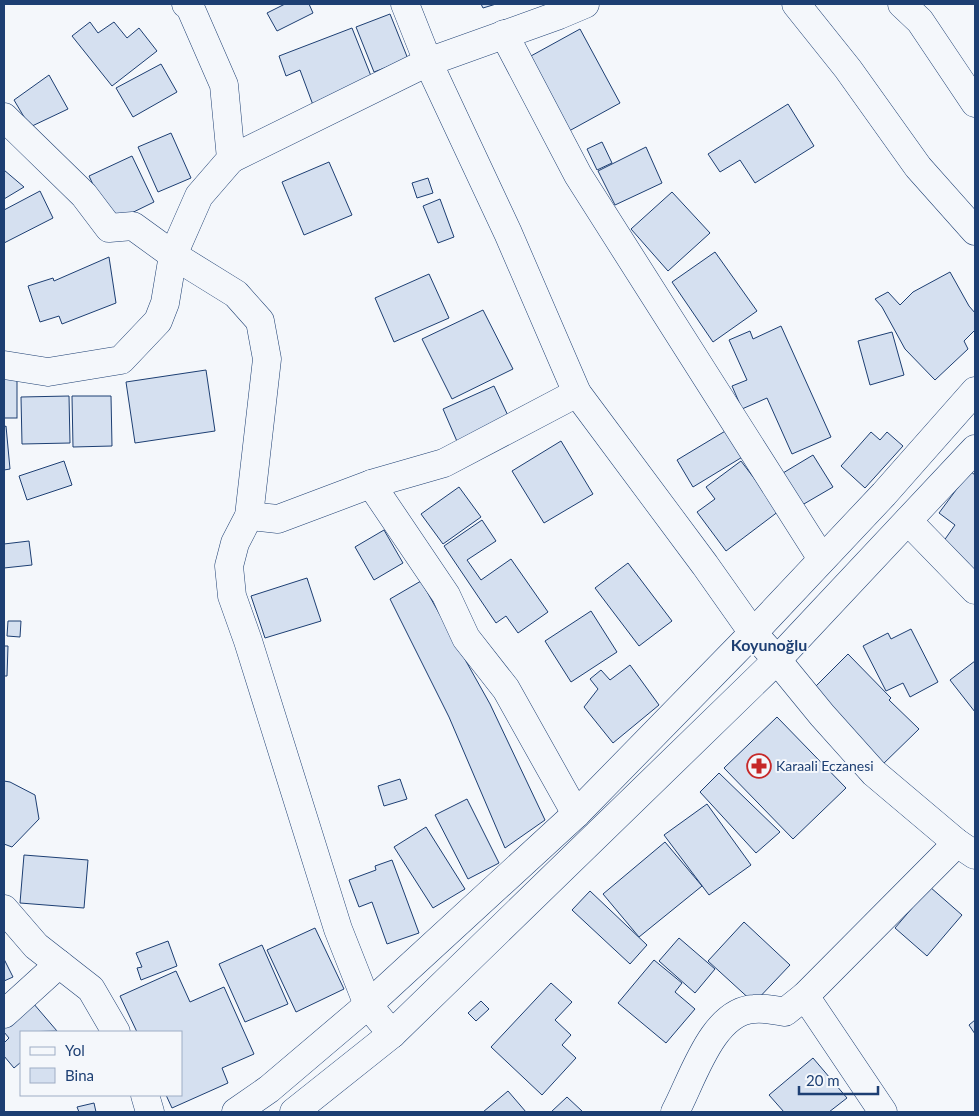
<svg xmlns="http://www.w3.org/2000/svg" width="979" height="1116" font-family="Lato,sans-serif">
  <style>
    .building { fill: #d5e0f0; stroke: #1d3f73 }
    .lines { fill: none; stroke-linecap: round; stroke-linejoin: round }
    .minor-casing { stroke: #1d3f73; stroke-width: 29 }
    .highway-casing { stroke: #1d3f73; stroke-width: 29 }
    .minor { stroke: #f4f7fb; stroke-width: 28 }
    .highway { stroke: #f4f7fb; stroke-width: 28 }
    .labels { text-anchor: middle; stroke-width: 4; stroke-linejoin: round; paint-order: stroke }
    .poi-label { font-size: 14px; fill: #1d3f73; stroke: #f4f7fb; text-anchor: start }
    .quarter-label { font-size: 16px; font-weight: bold; fill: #1d3f73; stroke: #f4f7fb }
  </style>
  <rect width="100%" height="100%" fill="#f4f7fb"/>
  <g class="building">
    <polygon points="285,4 309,4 313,13 277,31 267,13"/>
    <polygon points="481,4 496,4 483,8"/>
    <polygon points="390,14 408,59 374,72 356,27"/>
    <polygon points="90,22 98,33 114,22 127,38 139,28 157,51 112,86 72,36"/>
    <polygon points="352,28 373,81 313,105 300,70 286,76 279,56"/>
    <polygon points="580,29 620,103 560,136 520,62"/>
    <polygon points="161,64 177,92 133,117 116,88"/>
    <polygon points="49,75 68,109 30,127 14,100"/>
    <polygon points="788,104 814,146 755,183 740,160 720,172 708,154"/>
    <polygon points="171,133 191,178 158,192 138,147"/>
    <polygon points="602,142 612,163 597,170 587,149"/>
    <polygon points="646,147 662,183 615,205 598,171"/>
    <polygon points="132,156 154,202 111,223 89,176"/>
    <polygon points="329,162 352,215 304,235 282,182"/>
    <polygon points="4,170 24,187 4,199"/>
    <polygon points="428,178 433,193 417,198 412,183"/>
    <polygon points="40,191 53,218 4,243 4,210"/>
    <polygon points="672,192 710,233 668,271 631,229"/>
    <polygon points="440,199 454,237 438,243 423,206"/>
    <polygon points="715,252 757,311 713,342 672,282"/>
    <polygon points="109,257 116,303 62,324 59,316 40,322 28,286 53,278 54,281"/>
    <polygon points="950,272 969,306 975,313 975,330 964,341 968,349 935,380 905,349 882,307 875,299 888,292 900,305 913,292"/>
    <polygon points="429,274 449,318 394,342 375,298"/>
    <polygon points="483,310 513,369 452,399 422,339"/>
    <polygon points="781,326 831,437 792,454 767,398 742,409 732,386 747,380 729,340 750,331 753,339"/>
    <polygon points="892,332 904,375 870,385 858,341"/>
    <polygon points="206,370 215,431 135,443 126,382"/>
    <rect x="4" y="378" width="13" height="40"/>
    <polygon points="494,386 511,422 459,446 443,409"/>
    <polygon points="69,396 70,443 22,444 21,397"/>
    <polygon points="72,396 111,396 112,446 73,447"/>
    <polygon points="6,426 10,469 4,470 4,427"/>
    <polygon points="727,430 744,456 693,487 677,460"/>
    <polygon points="871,432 880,440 887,432 903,446 865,488 841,466"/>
    <polygon points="561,441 593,494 544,523 512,471"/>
    <polygon points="813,455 833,487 797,508 778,476"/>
    <polygon points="64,461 72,485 27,500 19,476"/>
    <polygon points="741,461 779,511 726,551 697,512 715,499 706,487"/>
    <polygon points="970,471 975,475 975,571 941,545 955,525 939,513"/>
    <polygon points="459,487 481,517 443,544 421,514"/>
    <polygon points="482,520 496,541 467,560 481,580 511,559 548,612 518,633 506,616 496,623 444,546"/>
    <polygon points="384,530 403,563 374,580 355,547"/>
    <polygon points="29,541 32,565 4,568 4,544"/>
    <polygon points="628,563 672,621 639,646 595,588"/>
    <polygon points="307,578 321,621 265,638 251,596"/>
    <polygon points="421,581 490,704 545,820 505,848 449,717 390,599"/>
    <polygon points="591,611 617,652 571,682 545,641"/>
    <polygon points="8,621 21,621 20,637 7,636"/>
    <polygon points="911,629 938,682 910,697 903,683 886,691 863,646 888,633 891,639"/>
    <polygon points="4,646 8,646 7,676 4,676"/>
    <polygon points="848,654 891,698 889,700 919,729 880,767 807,695"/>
    <polygon points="975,661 975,712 950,680"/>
    <polygon points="630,665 659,705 613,743 584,707 598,689 590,679 601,670 610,680"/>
    <polygon points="777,717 846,788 793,839 724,768"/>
    <polygon points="719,773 780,832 756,853 700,792"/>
    <polygon points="400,779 407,799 384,806 378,786"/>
    <polygon points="4,781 10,782 35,795 39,819 12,847 4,844"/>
    <polygon points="467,799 499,863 468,879 435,815"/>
    <polygon points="707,804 751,865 709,895 664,835"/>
    <polygon points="426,827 465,889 433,908 394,847"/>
    <polygon points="665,842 702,886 639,937 603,894"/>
    <polygon points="24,855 88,860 84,908 20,903"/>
    <polygon points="392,860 419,933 387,944 372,902 359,907 349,880 376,870 375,866"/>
    <polygon points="930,887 962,915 927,956 895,928"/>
    <polygon points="590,891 647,945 630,964 572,910"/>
    <polygon points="744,922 790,965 754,1003 708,961"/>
    <polygon points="315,928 344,989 296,1012 267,950"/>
    <polygon points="679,938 715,969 695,993 659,961"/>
    <polygon points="168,941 177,966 141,980 137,968 142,967 136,953"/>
    <polygon points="262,945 288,1004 245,1022 219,964"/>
    <polygon points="4,959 13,977 4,981"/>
    <polygon points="654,960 682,983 675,992 695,1009 666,1043 618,1003"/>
    <polygon points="176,971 190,1002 224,987 254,1054 222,1068 228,1083 172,1108 166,1095 181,1095 181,1032 137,1032 120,996"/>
    <polygon points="551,983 572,1002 555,1020 571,1035 562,1045 576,1058 542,1095 491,1047"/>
    <polygon points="481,1001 489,1009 476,1021 468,1013"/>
    <polygon points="33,1003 57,1031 21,1032 21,1062 14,1068 4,1056 4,1043 9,1038 4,1032 4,1028"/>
    <polygon points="975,1020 975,1034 969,1025"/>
    <polygon points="813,1058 847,1098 829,1112 784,1112 769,1095"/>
    <polygon points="508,1091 526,1112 483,1112"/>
    <polygon points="567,1097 583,1112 551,1112"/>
    <polygon points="94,1103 96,1112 79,1112 77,1107"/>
  </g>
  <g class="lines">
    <g class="minor-casing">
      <g id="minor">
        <polyline points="405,4 428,62 508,233 577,393 705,565 753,633 777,660 822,715 874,773 957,843 975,855"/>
        <polyline points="796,4 848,69 918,167 975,231"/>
        <polyline points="902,4 920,21 975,103"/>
        <polyline points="504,34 578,175 822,559"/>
        <polyline points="4,117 84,195 109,228 133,226 173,255 236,294 260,321 267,359 249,516 235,543 229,566 232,596 248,641 338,929 368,1005 392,1034"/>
        <polyline points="231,159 428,62 559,15 585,4"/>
        <polyline points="4,365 48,372 121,360 158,321 165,303 173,255 199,196 231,159 224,85 190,7 186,4"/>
        <polyline points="371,484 446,595 466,638 506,689 576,814"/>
        <polyline points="249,516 278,519 371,484 444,463 577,393"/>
        <polyline points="908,521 975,590"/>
        <polyline points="4,909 36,946 91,989 116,1032"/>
        <polyline points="805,996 957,843"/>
        <polyline points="4,1014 59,964"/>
        <polyline points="145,1095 150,1112"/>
        <path d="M675 1112C692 1081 712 1011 754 1009 765 1008 775 1010 785 1012L805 996 883 1112"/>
      </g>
    </g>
    <g class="highway-casing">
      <g id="highway">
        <polyline points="236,1112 269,1089 368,1005 576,814 753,633 884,494 975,391"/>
        <polyline points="294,1112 392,1034 777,660 975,449"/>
      </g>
    </g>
    <use href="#minor" class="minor"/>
    <use href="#highway" class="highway"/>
  </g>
  <defs>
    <g id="pharmacy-ring" transform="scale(1.25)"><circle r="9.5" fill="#f4f7fb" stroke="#c62828" stroke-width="1.5"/><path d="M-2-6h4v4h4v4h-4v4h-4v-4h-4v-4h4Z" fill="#c62828"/></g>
  </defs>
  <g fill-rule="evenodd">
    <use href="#pharmacy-ring" x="759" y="766"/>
  </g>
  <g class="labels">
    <g class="poi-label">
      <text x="776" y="771">Karaali Eczanesi</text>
    </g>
    <g class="quarter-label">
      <text x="769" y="651">Koyunoğlu</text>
    </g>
  </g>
  <rect width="979" height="1116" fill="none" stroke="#1d3f73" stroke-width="10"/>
  <rect x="20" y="1031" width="162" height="65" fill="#f4f7fb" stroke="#9eadc5"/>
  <rect x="30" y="1047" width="25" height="8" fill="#f4f7fb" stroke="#9eadc5"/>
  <text x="65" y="1056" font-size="15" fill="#1d3f73">Yol</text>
  <rect x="30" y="1068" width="25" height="15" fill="#d5e0f0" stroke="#9eadc5"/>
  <text x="65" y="1081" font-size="15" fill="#1d3f73">Bina</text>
  <path d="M799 1086v8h79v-8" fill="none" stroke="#1d3f73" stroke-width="2.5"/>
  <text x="806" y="1086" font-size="15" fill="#1d3f73" stroke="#f4f7fb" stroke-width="4" paint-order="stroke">20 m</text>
</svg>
